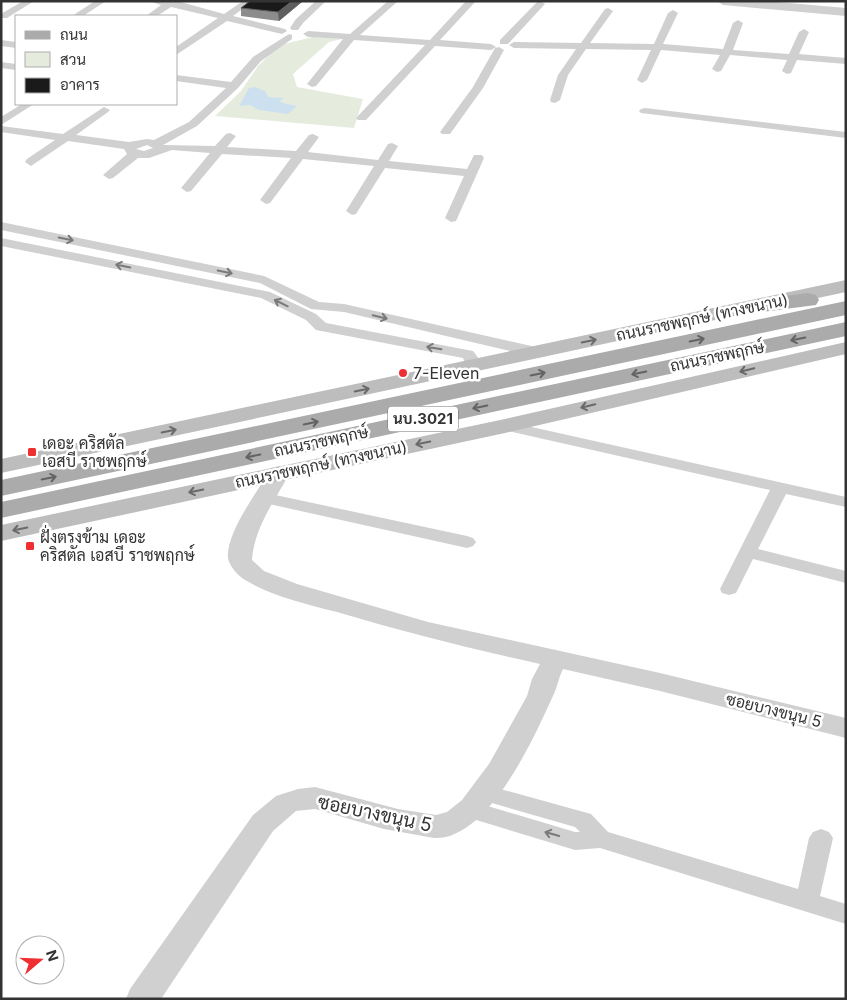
<svg xmlns="http://www.w3.org/2000/svg" width="847" height="1000" font-family="Inter,Sarabun,sans-serif">
  <style>
    .green { fill: #e5ecde }
    .water { fill: #cde0ef }
    .lines { fill: none; stroke-linecap: round; stroke-linejoin: round }
    .minor { fill: #d0d0d0; fill-rule: evenodd }
    .tertiary { fill: #d0d0d0; fill-rule: evenodd }
    .secondary { fill: #bdbdbd; fill-rule: evenodd }
    .primary { fill: #ababab; fill-rule: evenodd }
    .wall { fill: #8c8c8c }
    .shaded-wall { fill: #5f5f5f }
    .building { fill: #1a1a1a; stroke: #5f5f5f }
    .oneway { stroke: #7a7a7a }
    .oneway2 { stroke: #636363 }
    .oneway3 { stroke: #6a6a6a }
    .poi-dot { fill: #ef2f31; stroke: #fff; stroke-width: 2 }
    .labels { text-anchor: middle; stroke-width: 5; stroke-linejoin: round; paint-order: stroke }
    .shield { fill: #fff; stroke: #707070; stroke-width: 1 }
    .shield-label { font-size: 15px; font-weight: bold; fill: #333 }
    .street-label { font-size: 16px; fill: #333; stroke: #fff }
    .poi-label { font-size: 16px; fill: #333; stroke: #fff; text-anchor: start }
    .near-street-label { font-size: 19px; fill: #333; stroke: #fff }
  </style>
  <rect width="100%" height="100%" fill="#fff"/>
  <polygon class="green" points="313,37 342,39 329,42 293,74 297,87 363,99 354,128 215,116 241,91 258,66 273,51 284,44"/>
  <polygon class="water" points="255,87 265,91 268,97 284,98 280,101 283,103 297,106 288,114 259,110 250,105 239,106 249,88"/>
  <g class="lines">
    <g class="minor">
      <polygon points="23,1 34,1 7,18 1,18 1,14"/>
      <polygon points="95,1 106,1 83,16 72,16"/>
      <polygon points="149,1 177,1 224,14 243,1 253,1 233,16 285,29 287,31 282,34 227,21 176,55 176,47 218,18 171,7 157,16 146,16 161,5"/>
      <polygon points="316,1 326,1 303,23 298,30 292,30 290,28 296,19"/>
      <polygon points="388,1 398,1 360,35 430,40 466,1 476,1 440,40 491,44 496,47 491,50 435,46 366,120 358,120 356,118 358,116 425,45 354,40 316,86 312,87 307,84 343,39 308,37 303,34 308,31 350,34"/>
      <polygon points="540,1 545,4 543,6 508,44 500,44 500,40 537,2"/>
      <polygon points="608,8 613,11 590,43 654,44 668,13 673,10 678,13 663,44 723,49 733,23 738,20 743,23 733,50 789,54 799,32 804,29 809,32 799,54 846,58 846,64 797,60 791,73 787,74 782,71 787,60 730,55 721,71 717,72 712,69 720,55 661,50 647,80 642,83 637,80 651,50 586,49 568,75 560,100 555,103 551,102 550,100 558,75 576,49 514,48 509,45 514,42 581,43 605,9"/>
      <path d="M289 34 292 35V39L261 61 238 88 197 126 163 145 215 146 226 134 230 133 236 136 227 147 296 151 309 135 313 134 319 137 308 152 378 160 388 144 392 143 398 146 389 161 467 169 474 155H482L484 158 456 221 451 222 445 218 464 176 385 168 356 214 352 215 346 211 374 166 303 159 270 203 266 204 260 200 291 158 222 154 191 191 187 192 181 188 210 153 172 150 149 158H138L113 178 109 179 103 175 127 154 124 149 68 141 31 166 25 162 27 159 55 140 1 132V126L63 134 104 107 110 110 108 112 76 135 129 142 147 139 154 140 189 122 226 88 176 81V75L231 82 253 57ZM147 145 153 148 144 151 136 149Z"/>
      <polygon points="1,40 16,42 16,48 1,46"/>
      <polygon points="499,47 504,50 483,88 450,134 442,134 440,132 473,87 495,48"/>
      <polygon points="1,62 16,64 16,70 1,68"/>
      <polygon points="22,104 34,104 1,125 1,117"/>
      <polygon points="645,108 846,132 846,138 641,113 639,111 641,109"/>
      <polygon points="1,222 264,276 319,302 344,304 536,347 541,349 544,352 541,355 536,357 344,312 311,309 260,283 1,230"/>
      <path d="M1 238 270 292 316 314 326 323 473 351C478 357 482 362 477 369H467L463 358 316 330 306 320 261 298 1 246Z"/>
      <polygon points="505,421 846,497 846,507 786,494 758,549 846,571 846,583 753,559 736,593 729,595 722,593 720,589 770,490 499,429 497,426 499,423"/>
      <polygon points="266,493 467,536 473,538 476,542 473,546 467,548 260,502 257,498 260,494"/>
      <polygon points="486,785 591,814 608,832 798,889 809,838 813,832 821,829 829,832 833,838 820,896 846,904 846,924 600,848 575,850 463,816 460,810 463,804 471,801 575,832 580,832 575,827 478,799 475,793 478,787"/>
    </g>
    <g class="tertiary">
      <polygon points="717,1 766,1 846,8 846,16 723,5"/>
      <path d="M279 466 287 468 290 473C275 500 254 528 252 560L264 571 297 584 428 622 660 673 846 718V738L660 691 563 669C558 679 557 689 552 698 533 740 488 840 434 838L384 829 315 809 296 811 273 831 161 999H126L130 989 253 815 276 796 298 789 315 787 398 809 436 815 447 812 462 800 489 764 527 696 532 679 540 664C471 649 404 632 337 612 307 604 274 597 247 581 240 578 229 566 228 558 226 533 256 494 268 473L271 468Z"/>
    </g>
    <g class="secondary">
      <polygon points="846,280 846,292 1,473 1,459"/>
      <polygon points="846,342 846,354 505,433 1,541 1,525 505,419"/>
    </g>
    <g class="primary">
      <polygon points="808,293 816,295 819,300 816,305 762,312 754,310 751,305 754,300"/>
      <polygon points="846,301 846,315 1,496 1,480"/>
      <polygon points="846,322 846,336 1,518 1,502"/>
    </g>
  </g>
  <polygon class="wall" points="250,1 303,1 279,21 241,16 241,8"/>
  <polygon class="shaded-wall" points="292,1 303,1 279,21 278,12"/>
  <polygon class="building" points="250,1 292,1 278,12 241,8"/>
  <defs><path id="oneway-shaft" d="M-6 0H5M1.5-3L5.5 0L1.5 3" fill="none" stroke-width="1.6" stroke-linecap="round" stroke-linejoin="round" transform="scale(1.25)"/></defs>
  <g class="oneway">
    <use href="#oneway-shaft" transform="translate(66 239) rotate(12)"/>
    <use href="#oneway-shaft" transform="translate(123 266) rotate(-169)"/>
    <use href="#oneway-shaft" transform="translate(225 272) rotate(12)"/>
    <use href="#oneway-shaft" transform="translate(281 303) rotate(-154)"/>
    <use href="#oneway-shaft" transform="translate(380 317) rotate(13)"/>
    <use href="#oneway-shaft" transform="translate(434 348) rotate(-170)"/>
    <use href="#oneway-shaft" transform="translate(552 834) rotate(-164)"/>
  </g>
  <g class="oneway2">
    <use href="#oneway-shaft" transform="translate(798 339) rotate(168)"/>
    <use href="#oneway-shaft" transform="translate(697 340) rotate(-12)"/>
    <use href="#oneway-shaft" transform="translate(639 373) rotate(168)"/>
    <use href="#oneway-shaft" transform="translate(538 374) rotate(-12)"/>
    <use href="#oneway-shaft" transform="translate(480 407) rotate(168)"/>
    <use href="#oneway-shaft" transform="translate(311 423) rotate(-12)"/>
    <use href="#oneway-shaft" transform="translate(253 456) rotate(168)"/>
    <use href="#oneway-shaft" transform="translate(49 478) rotate(-12)"/>
  </g>
  <g class="oneway3">
    <use href="#oneway-shaft" transform="translate(589 341) rotate(-11)"/>
    <use href="#oneway-shaft" transform="translate(747 370) rotate(167)"/>
    <use href="#oneway-shaft" transform="translate(362 390) rotate(-12)"/>
    <use href="#oneway-shaft" transform="translate(588 406) rotate(167)"/>
    <use href="#oneway-shaft" transform="translate(169 431) rotate(-12)"/>
    <use href="#oneway-shaft" transform="translate(423 443) rotate(168)"/>
    <use href="#oneway-shaft" transform="translate(196 491) rotate(168)"/>
    <use href="#oneway-shaft" transform="translate(20 529) rotate(168)"/>
  </g>
  <g class="poi-dot">
    <circle cx="403" cy="373" r="5"/>
    <rect x="27" y="447" width="10" height="10" rx="2.5"/>
    <rect x="25" y="541" width="10" height="10" rx="2.5"/>
  </g>
  <g class="labels">
    <rect class="shield" x="388" y="406.5" width="70" height="25" rx="4"/>
    <g class="shield-label">
      <text x="423" y="424">นบ.3021</text>
    </g>
    <g class="street-label">
      <text transform="translate(702 317) rotate(-12)" y="6">ถนนราชพฤกษ์ (ทางขนาน)</text>
      <text transform="translate(717 356) rotate(-12)" y="6">ถนนราชพฤกษ์</text>
      <text transform="translate(321 441) rotate(-12)" y="6">ถนนราชพฤกษ์</text>
      <text transform="translate(321 464) rotate(-12)" y="6">ถนนราชพฤกษ์ (ทางขนาน)</text>
      <text transform="translate(774 710) rotate(14)" y="6">ซอยบางขนุน 5</text>
    </g>
    <g class="poi-label">
      <text x="413" y="379">7-Eleven</text>
      <text x="42" y="449">เดอะ คริสตัล<tspan x="42" dy="18">เอสบี ราชพฤกษ์</tspan></text>
      <text x="40" y="543">ฝั่งตรงข้าม เดอะ<tspan x="40" dy="18">คริสตัล เอสบี ราชพฤกษ์</tspan></text>
    </g>
    <g class="near-street-label">
      <text transform="translate(375 813) rotate(12)" y="7">ซอยบางขนุน 5</text>
    </g>
  </g>
  <rect width="847" height="1000" fill="none" stroke="#333333" stroke-width="5"/>
  <rect x="15" y="15" width="162" height="90" fill="#ffffff" stroke="#adadad"/>
  <rect x="25" y="31" width="25" height="8" fill="#ababab" stroke="#adadad"/>
  <text x="60" y="40" font-size="15" fill="#333333">ถนน</text>
  <rect x="25" y="52" width="25" height="15" fill="#e5ecde" stroke="#adadad"/>
  <text x="60" y="65" font-size="15" fill="#333333">สวน</text>
  <rect x="25" y="78" width="25" height="15" fill="#1a1a1a" stroke="#adadad"/>
  <text x="60" y="90" font-size="15" fill="#333333">อาคาร</text>
  <g transform="translate(40 960) rotate(71)"><circle r="24" fill="#ffffff" stroke="#adadad"/>
  <path d="M0-4L9 19L0 12L-9 19Z" fill="#ef2f31"/>
  <text y="-8" font-size="14" font-weight="bold" text-anchor="middle" fill="#333333">N</text>
  </g>
</svg>
